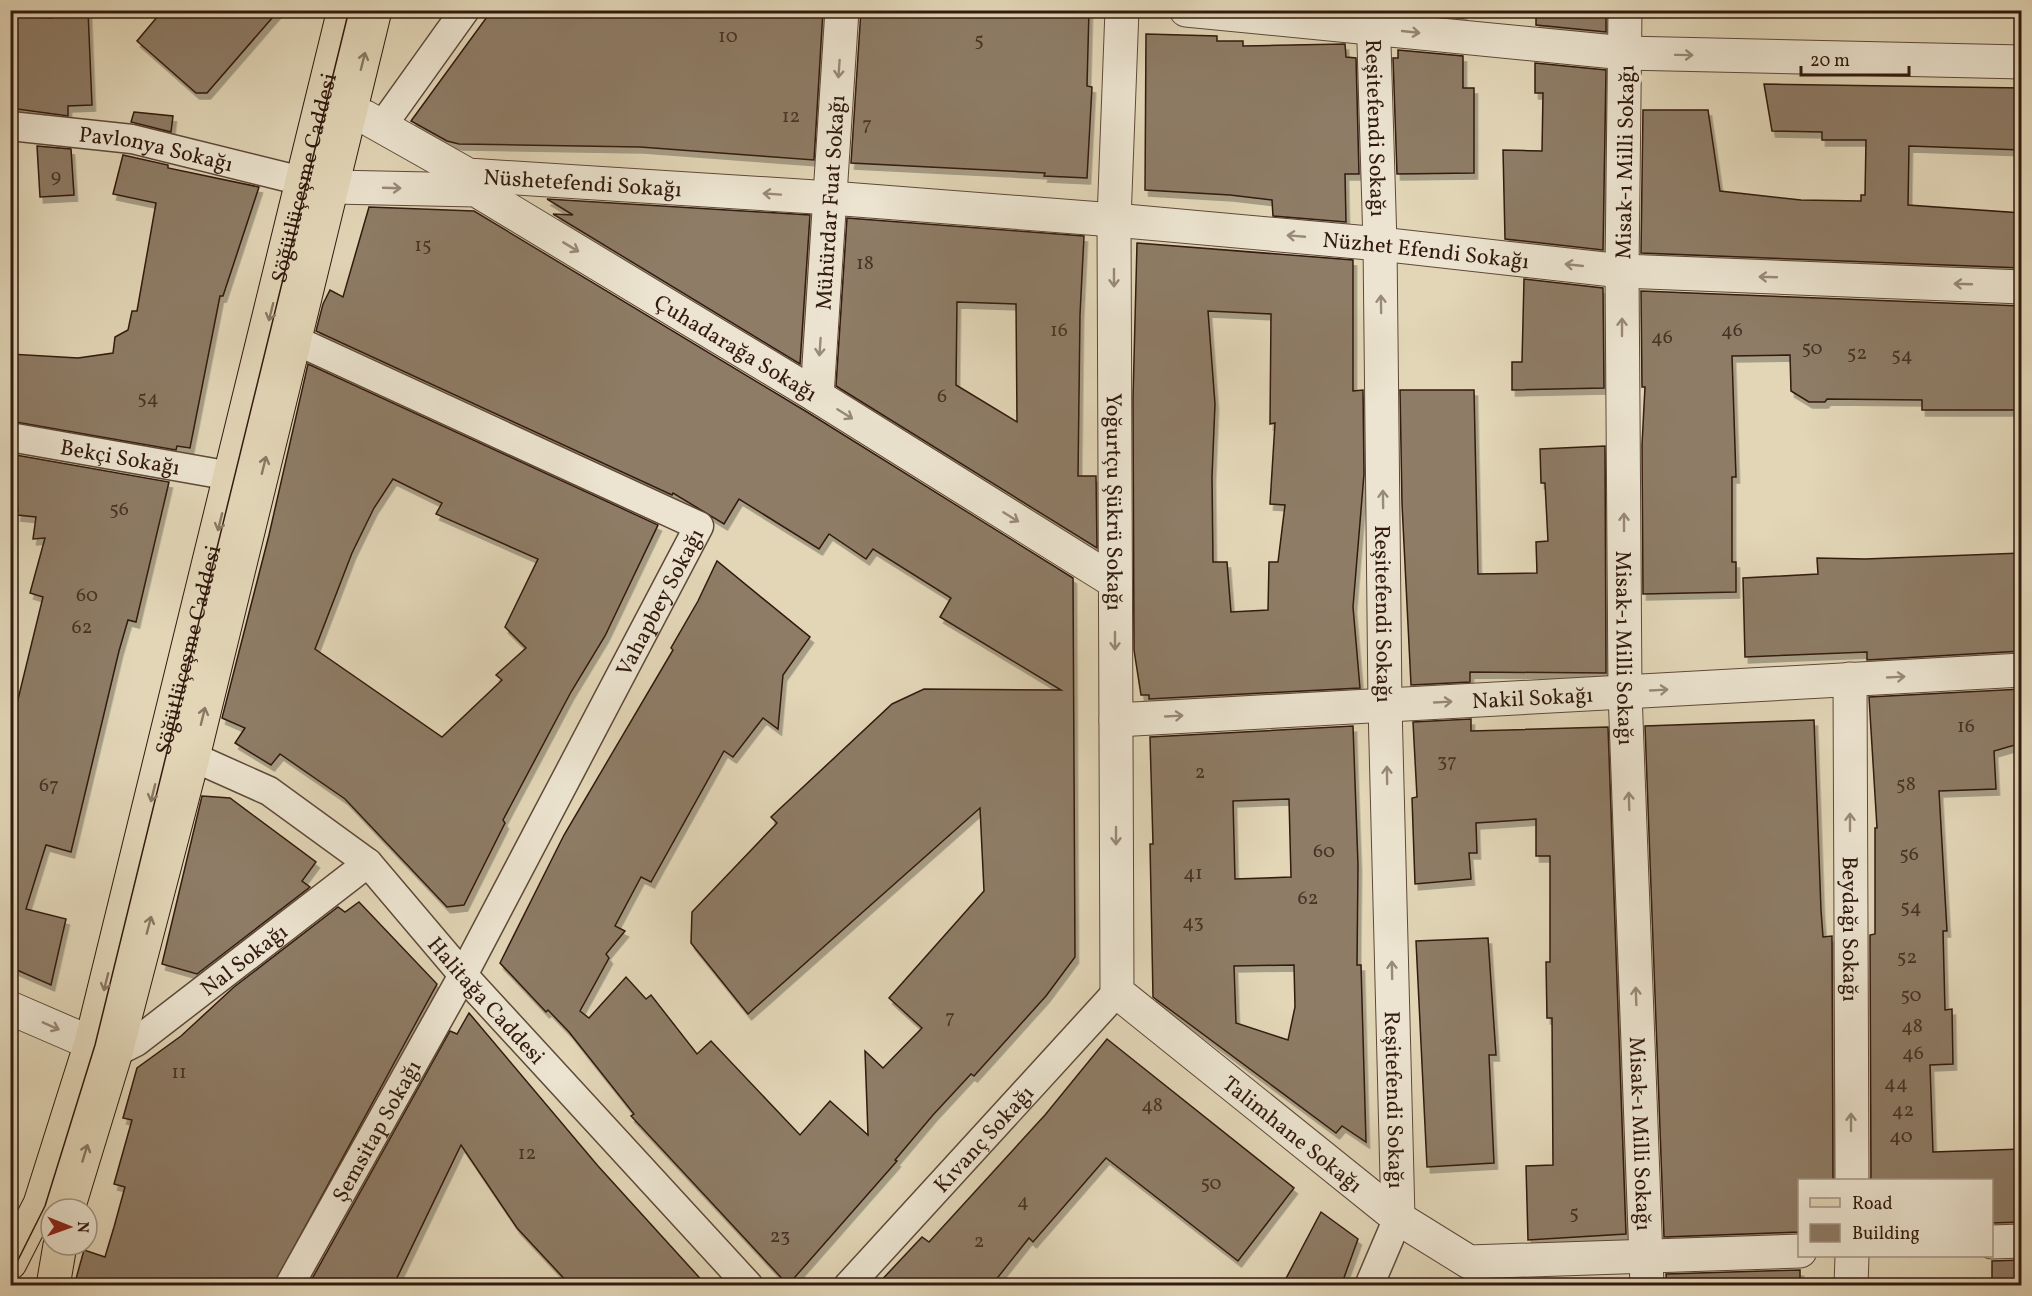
<svg xmlns="http://www.w3.org/2000/svg" width="2032" height="1296" font-family="Vollkorn,serif">
  <style>
    .building { fill: #8e7c66; stroke: #321a0f; stroke-width: 1.5; fill-rule: evenodd; filter: url(#shadow) }
    .lines { fill: none; stroke-linecap: round; stroke-linejoin: round }
    .pedestrian-casing { stroke: #5e4939; stroke-width: 31 }
    .minor-casing { stroke: #5e4939; stroke-width: 35 }
    .primary-casing { stroke: #321a0f; stroke-width: 35 }
    .pedestrian { stroke: #ece4d0; stroke-width: 28 }
    .minor { stroke: #ece4d0; stroke-width: 33 }
    .primary { stroke: #e2d6b7; stroke-width: 33 }
    .tram { stroke: #321a0f; stroke-width: 1.5 }
    .oneway { stroke: #988979 }
    .oneway2 { stroke: #8a7863 }
    .labels { text-anchor: middle; stroke-width: 6; stroke-linejoin: round; paint-order: stroke }
    .number-label { font-size: 20px; fill: #493225 }
    .street-label { font-size: 22px; fill: #321a0f; stroke: #ece4d0 }
  </style>
  <defs>
    <filter id="shadow"><feDropShadow dx="3.5" dy="6" stdDeviation="0" flood-color="#0004"/></filter>
  </defs>
  <rect width="100%" height="100%" fill="#e2d6b7"/>
  <filter id="stains"><feTurbulence type="fractalNoise" baseFrequency=".00333" numOctaves="4"/><feColorMatrix values="0 0 0 0 .2 0 0 0 0 .09 0 0 0 0 .02 0 0 0 .5 -.17"/></filter>
  <radialGradient id="worn" r=".72"><stop offset=".6" stop-color="#630" stop-opacity="0"/><stop offset="1" stop-color="#630" stop-opacity=".3"/></radialGradient>
  <g class="building">
    <polygon points="52,10 88,10 92,105 68,106 68,116 10,108 10,16 52,18"/>
    <polygon points="163,10 279,10 207,93 196,93 137,41"/>
    <polygon points="492,10 823,10 814,160 640,147 459,144 447,141 411,121"/>
    <polygon points="861,10 1089,10 1087,86 1092,87 1087,178 1044,176 1045,173 851,163"/>
    <polygon points="1399,10 1463,10 1463,18 1399,12"/>
    <polygon points="1536,10 1606,10 1606,32 1536,25"/>
    <polygon points="1146,34 1217,36 1217,41 1243,41 1243,46 1345,44 1346,57 1356,58 1359,174 1345,174 1346,222 1273,216 1272,200 1230,195 1145,190"/>
    <polygon points="1398,50 1463,56 1463,88 1474,88 1474,173 1397,174 1393,58 1398,58"/>
    <polygon points="1535,63 1606,70 1603,250 1505,239 1503,150 1542,151 1543,93 1535,93"/>
    <polygon points="1764,84 2022,88 2022,150 1909,146 1908,205 2022,213 2022,268 1641,253 1643,110 1708,110 1720,191 1801,200 1861,201 1861,195 1865,195 1866,140 1822,140 1822,132 1772,131"/>
    <polygon points="134,112 173,116 171,132 131,122"/>
    <polygon points="37,146 71,149 74,195 40,197"/>
    <polygon points="123,155 168,165 168,168 259,187 223,296 220,296 190,448 177,446 176,450 10,421 10,354 78,358 113,353 115,337 128,330 132,311 137,311 156,203 113,194"/>
    <polygon points="547,199 810,215 800,364 553,214 573,215"/>
    <polygon points="369,207 474,211 807,412 1073,578 1075,957 1046,996 974,1076 971,1074 933,1115 895,1160 897,1161 788,1285 631,1116 634,1114 569,1032 548,1010 546,1012 500,963 564,835 673,650 671,648 698,601 717,561 810,637 783,675 778,729 763,718 733,757 724,751 651,882 641,877 615,926 625,931 606,954 609,958 580,1011 589,1018 626,977 646,999 651,995 697,1054 711,1041 800,1135 830,1101 868,1135 865,1051 883,1068 922,1028 889,998 984,891 980,808 748,1014 691,943 692,912 777,823 771,817 892,704 924,689 1061,690 940,617 951,598 873,549 866,559 829,534 819,549 739,499 724,524 673,493 672,495 316,331 323,304 330,290 343,297"/>
    <path d="M847 218 1084 236 1080 315 1078 476H1096L1097 548 836 386ZM957 302 1016 304 1017 422 956 385Z"/>
    <path d="M1137 243 1353 260V391L1363 390 1364 474 1353 607 1360 688 1149 699V695H1141L1134 650 1133 399ZM1208 311 1271 314 1270 424 1275 423 1270 504 1285 505 1278 562H1269L1268 610 1231 612 1227 562H1213L1212 477 1215 404Z"/>
    <polygon points="1524,279 1603,288 1604,388 1512,390 1512,362 1522,362"/>
    <polygon points="1641,291 2022,306 2022,410 1922,410 1922,400 1827,399 1825,402 1809,402 1791,391 1790,355 1732,356 1736,477 1732,477 1732,562 1736,562 1736,592 1643,594 1642,445 1645,387 1642,387"/>
    <path d="M308 364 658 525 605 636 571 692 503 820 505 823 464 905 447 907 345 799 280 754 271 765 235 743 245 728 222 718 269 535ZM393 479 442 503 436 514 538 559 505 627 526 648 496 675 502 680 442 737 315 649 352 553 374 508Z"/>
    <polygon points="1400,390 1474,390 1478,574 1537,573 1536,542 1548,541 1545,483 1541,483 1540,449 1605,446 1606,673 1470,672 1470,682 1411,685 1402,504"/>
    <polygon points="10,454 169,482 136,622 128,620 119,651 71,852 46,845 26,909 66,919 51,985 10,967 10,732 43,597 30,593 45,538 33,539 36,517 17,515 18,508 10,508"/>
    <polygon points="2022,553 2022,651 1867,660 1867,652 1745,657 1743,578 1818,574 1817,558 1865,559"/>
    <polygon points="2022,689 2022,743 1994,751 1996,789 1939,791 1947,931 1943,931 1945,1010 1952,1009 1953,1064 1930,1065 1933,1152 2022,1149 2022,1222 1992,1223 1992,1180 1871,1180 1870,935 1875,934 1875,828 1877,828 1869,697"/>
    <polygon points="1471,719 1471,731 1608,727 1626,1234 1528,1240 1526,1166 1553,1165 1552,1018 1547,1018 1546,962 1550,962 1550,856 1536,856 1536,819 1476,823 1477,853 1469,853 1471,879 1415,884 1412,798 1417,797 1413,722"/>
    <polygon points="1814,720 1821,910 1823,937 1832,936 1833,1180 1800,1180 1800,1232 1664,1237 1645,726"/>
    <path d="M1353 726 1358 865 1357 965H1361L1366 1142 1342 1126 1336 1133 1153 997 1150 844H1153L1150 737ZM1289 799 1291 877 1235 879 1233 801ZM1294 965 1295 1007 1288 1040 1236 1023 1234 966Z"/>
    <polygon points="202,796 230,798 316,862 302,881 310,887 197,974 162,964"/>
    <polygon points="359,902 437,984 273,1286 74,1286 84,1250 105,1257 114,1227 125,1187 114,1184 132,1120 123,1118 137,1068 181,1036 234,987 338,907 345,912"/>
    <polygon points="1488,938 1496,1055 1489,1055 1494,1163 1427,1167 1416,941"/>
    <polygon points="469,1013 598,1166 707,1286 571,1286 517,1228 461,1145 393,1286 308,1286 450,1031 457,1034"/>
    <polygon points="1107,1039 1294,1188 1238,1261 1106,1158 1033,1242 1029,1238 991,1286 876,1286 922,1237 929,1242 1045,1115"/>
    <polygon points="1321,1212 1358,1239 1341,1286 1282,1286"/>
    <polygon points="2022,1260 2022,1286 1992,1286 1992,1261"/>
    <polygon points="1800,1270 1800,1286 1667,1286 1666,1274"/>
  </g>
  <g class="lines">
    <g class="pedestrian-casing">
      <g id="pedestrian">
        <path id="s1" d="M10 126 132 139 302 181"/>
        <polyline points="382,126 465,10"/>
        <path id="s2" d="M10 437 231 476"/>
        <path id="s3" d="M193 757 269 791 368 863 463 975 749 1286"/>
        <path id="s4" d="M116 1052 136 1042 368 863"/>
        <path id="s5" d="M289 1286 463 975 699 526 295 340"/>
        <path id="s6" d="M848 1286 1117 992"/>
        <polyline points="1369,1286 1398,1218"/>
      </g>
    </g>
    <g class="minor-casing">
      <g id="minor">
        <path id="s7" d="M1122 10 1114 220 1117 992 1398 1218 1469 1262 1800 1251"/>
        <polyline points="1186,10 1625,53 2022,62"/>
        <path id="s8" d="M1373 10 1380 244 1385 705 1398 1218"/>
        <path id="s9" d="M1625 10 1622 271 1625 692 1647 1286"/>
        <path id="s10" d="M351 112 365 117 468 175 831 198 1114 220 1380 244 1622 271 2022 287"/>
        <path id="s11" d="M333 187 476 190 817 396 1115 582"/>
        <path id="s12" d="M817 396 842 10"/>
        <path id="s13" d="M1850 679 1852 1180"/>
        <path id="s14" d="M1116 720 2022 670"/>
        <polyline points="10,1008 91,1043"/>
        <polyline points="1992,1242 2022,1241"/>
        <polyline points="1851,1286 1852,1256"/>
      </g>
    </g>
    <g class="primary-casing">
      <g id="primary">
        <polyline points="68,1209 116,1052 193,757 375,10"/>
        <path id="s15" d="M10 1263 40 1204 91 1043 344 10"/>
        <polyline points="53,1286 60,1245"/>
      </g>
    </g>
    <use href="#pedestrian" class="pedestrian"/>
    <use href="#minor" class="minor"/>
    <use href="#primary" class="primary"/>
    <polyline class="tram" points="10,1276 45,1206 95,1045 349,10"/>
  </g>
  <defs><path id="oneway-shaft" d="M-6 0H5M1.5-3L5.5 0L1.5 3" fill="none" stroke-width="1.6" stroke-linecap="round" stroke-linejoin="round" transform="scale(1.5)"/></defs>
  <g class="oneway">
    <use href="#oneway-shaft" transform="translate(1411 32) rotate(6)"/>
    <use href="#oneway-shaft" transform="translate(1684 55) rotate(1)"/>
    <use href="#oneway-shaft" transform="translate(839 69) rotate(94)"/>
    <use href="#oneway-shaft" transform="translate(392 188) rotate(2)"/>
    <use href="#oneway-shaft" transform="translate(772 194) rotate(-176)"/>
    <use href="#oneway-shaft" transform="translate(1296 236) rotate(-175)"/>
    <use href="#oneway-shaft" transform="translate(571 247) rotate(31)"/>
    <use href="#oneway-shaft" transform="translate(1574 265) rotate(-174)"/>
    <use href="#oneway-shaft" transform="translate(1768 277) rotate(-178)"/>
    <use href="#oneway-shaft" transform="translate(1114 278) rotate(90)"/>
    <use href="#oneway-shaft" transform="translate(1963 284) rotate(-178)"/>
    <use href="#oneway-shaft" transform="translate(1381 304) rotate(-91)"/>
    <use href="#oneway-shaft" transform="translate(1622 327) rotate(-90)"/>
    <use href="#oneway-shaft" transform="translate(820 347) rotate(94)"/>
    <use href="#oneway-shaft" transform="translate(845 414) rotate(32)"/>
    <use href="#oneway-shaft" transform="translate(1383 499) rotate(-91)"/>
    <use href="#oneway-shaft" transform="translate(1011 517) rotate(32)"/>
    <use href="#oneway-shaft" transform="translate(1624 522) rotate(-90)"/>
    <use href="#oneway-shaft" transform="translate(1115 641) rotate(90)"/>
    <use href="#oneway-shaft" transform="translate(1896 677) rotate(-3)"/>
    <use href="#oneway-shaft" transform="translate(1659 690) rotate(-3)"/>
    <use href="#oneway-shaft" transform="translate(1443 702) rotate(-3)"/>
    <use href="#oneway-shaft" transform="translate(1174 716) rotate(-3)"/>
    <use href="#oneway-shaft" transform="translate(1387 775) rotate(-91)"/>
    <use href="#oneway-shaft" transform="translate(1629 801) rotate(-92)"/>
    <use href="#oneway-shaft" transform="translate(1850 822) rotate(-90)"/>
    <use href="#oneway-shaft" transform="translate(1116 836) rotate(90)"/>
    <use href="#oneway-shaft" transform="translate(1392 970) rotate(-91)"/>
    <use href="#oneway-shaft" transform="translate(1636 996) rotate(-92)"/>
    <use href="#oneway-shaft" transform="translate(51 1026) rotate(24)"/>
    <use href="#oneway-shaft" transform="translate(1851 1122) rotate(-90)"/>
  </g>
  <g class="oneway2">
    <use href="#oneway-shaft" transform="translate(363 61) rotate(-76)"/>
    <use href="#oneway-shaft" transform="translate(271 312) rotate(104)"/>
    <use href="#oneway-shaft" transform="translate(264 465) rotate(-76)"/>
    <use href="#oneway-shaft" transform="translate(220 522) rotate(104)"/>
    <use href="#oneway-shaft" transform="translate(203 716) rotate(-76)"/>
    <use href="#oneway-shaft" transform="translate(153 793) rotate(104)"/>
    <use href="#oneway-shaft" transform="translate(149 925) rotate(-75)"/>
    <use href="#oneway-shaft" transform="translate(106 982) rotate(104)"/>
    <use href="#oneway-shaft" transform="translate(85 1153) rotate(-73)"/>
  </g>
  <g class="labels">
    <g class="number-label">
      <text x="728" y="42">10</text>
      <text x="979" y="46">5</text>
      <text x="791" y="122">12</text>
      <text x="867" y="130">7</text>
      <text x="56" y="182">9</text>
      <text x="423" y="251">15</text>
      <text x="865" y="269">18</text>
      <text x="1059" y="336">16</text>
      <text x="1732" y="336">46</text>
      <text x="1662" y="343">46</text>
      <text x="1812" y="354">50</text>
      <text x="1857" y="359">52</text>
      <text x="1902" y="361">54</text>
      <text x="942" y="402">6</text>
      <text x="148" y="404">54</text>
      <text x="119" y="515">56</text>
      <text x="87" y="601">60</text>
      <text x="82" y="633">62</text>
      <text x="1966" y="732">16</text>
      <text x="1447" y="767">37</text>
      <text x="1200" y="778">2</text>
      <text x="1906" y="790">58</text>
      <text x="49" y="791">67</text>
      <text x="1324" y="857">60</text>
      <text x="1909" y="860">56</text>
      <text x="1193" y="879">41</text>
      <text x="1308" y="904">62</text>
      <text x="1911" y="913">54</text>
      <text x="1193" y="928">43</text>
      <text x="1907" y="963">52</text>
      <text x="1911" y="1001">50</text>
      <text x="950" y="1023">7</text>
      <text x="1912" y="1032">48</text>
      <text x="1913" y="1059">46</text>
      <text x="179" y="1078">11</text>
      <text x="1896" y="1089">44</text>
      <text x="1152" y="1111">48</text>
      <text x="1903" y="1116">42</text>
      <text x="1901" y="1142">40</text>
      <text x="527" y="1159">12</text>
      <text x="1211" y="1189">50</text>
      <text x="1023" y="1207">4</text>
      <text x="1574" y="1219">5</text>
      <text x="780" y="1242">23</text>
      <text x="979" y="1247">2</text>
    </g>
    <g class="street-label">
      <text dy="8" stroke="none"><textPath href="#s8" startOffset="118">Reşitefendi Sokağı</textPath></text>
      <text dy="8" stroke="none"><textPath href="#s1" startOffset="148">Pavlonya Sokağı</textPath></text>
      <text transform="translate(1624 162) rotate(-89)" y="8">Misak-ı Milli Sokağı</text>
      <text dy="8" stroke="none"><textPath href="#s15" startOffset="1126">Söğütlüçeşme Caddesi</textPath></text>
      <text dy="8" stroke="none"><textPath href="#s10" startOffset="248">Nüshetefendi Sokağı</textPath></text>
      <text dy="8" stroke="none"><textPath href="#s12" startOffset="194">Mühürdar Fuat Sokağı</textPath></text>
      <text dy="8" stroke="none"><textPath href="#s10" startOffset="1094">Nüzhet Efendi Sokağı</textPath></text>
      <text dy="8" stroke="none"><textPath href="#s11" startOffset="447">Çuhadarağa Sokağı</textPath></text>
      <text dy="8" stroke="none"><textPath href="#s2" startOffset="112">Bekçi Sokağı</textPath></text>
      <text dy="8" stroke="none"><textPath href="#s7" startOffset="492">Yoğurtçu Şükrü Sokağı</textPath></text>
      <text dy="8" stroke="none"><textPath href="#s5" startOffset="778">Vahapbey Sokağı</textPath></text>
      <text dy="8" stroke="none"><textPath href="#s8" startOffset="604">Reşitefendi Sokağı</textPath></text>
      <text dy="8" stroke="none"><textPath href="#s9" startOffset="638">Misak-ı Milli Sokağı</textPath></text>
      <text dy="8" stroke="none"><textPath href="#s15" startOffset="640">Söğütlüçeşme Caddesi</textPath></text>
      <text dy="8" stroke="none"><textPath href="#s14" startOffset="417">Nakil Sokağı</textPath></text>
      <text dy="8" stroke="none"><textPath href="#s13" startOffset="250">Beydağı Sokağı</textPath></text>
      <text dy="8" stroke="none"><textPath href="#s4" startOffset="158">Nal Sokağı</textPath></text>
      <text dy="8" stroke="none"><textPath href="#s3" startOffset="387">Halitağa Caddesi</textPath></text>
      <text dy="8" stroke="none"><textPath href="#s8" startOffset="1090">Reşitefendi Sokağı</textPath></text>
      <text dy="8" stroke="none"><textPath href="#s5" startOffset="178">Şemsitap Sokağı</textPath></text>
      <text dy="8" stroke="none"><textPath href="#s7" startOffset="1208">Talimhane Sokağı</textPath></text>
      <text dy="8" stroke="none"><textPath href="#s9" startOffset="1124">Misak-ı Milli Sokağı</textPath></text>
      <text dy="8" stroke="none"><textPath href="#s6" startOffset="200">Kıvanç Sokağı</textPath></text>
    </g>
  </g>
  <rect width="2032" height="1296" fill="none" stroke="#e2d6b7" stroke-width="36"/>
  <rect x="12" y="12" width="2008" height="1272" fill="none" stroke="#321a0f" stroke-width="3"/>
  <rect x="18" y="18" width="1996" height="1260" fill="none" stroke="#321a0f" stroke-width="1.5"/>
  <rect x="1798" y="1179" width="195" height="78" fill="#ece4d0" stroke="#a29383" stroke-width="1.5"/>
  <rect x="1810" y="1198" width="30" height="9" fill="#e2d6b7" stroke="#a29383" stroke-width="1.5"/>
  <text x="1852" y="1209" font-size="18" fill="#321a0f">Road</text>
  <rect x="1810" y="1224" width="30" height="18" fill="#8e7c66" stroke="#a29383" stroke-width="1.5"/>
  <text x="1852" y="1239" font-size="18" fill="#321a0f">Building</text>
  <g transform="translate(69 1227) rotate(91)"><circle r="28" fill="#ece4d0" stroke="#a29383" stroke-width="1.5"/>
  <path d="M0-4.5L10 22L0 15L-10 22Z" fill="#8f2418"/>
  <text y="-9" font-size="16" font-weight="bold" text-anchor="middle" fill="#321a0f">N</text>
  </g>
  <path d="M1801 66v9h108v-9" fill="none" stroke="#321a0f" stroke-width="3"/>
  <text x="1810" y="66" font-size="18" fill="#321a0f" stroke="#ece4d0" stroke-width="4.5" paint-order="stroke">20 m</text>
  <rect width="100%" height="100%" filter="url(#stains)"/>
  <rect width="100%" height="100%" fill="url(#worn)"/>
</svg>
